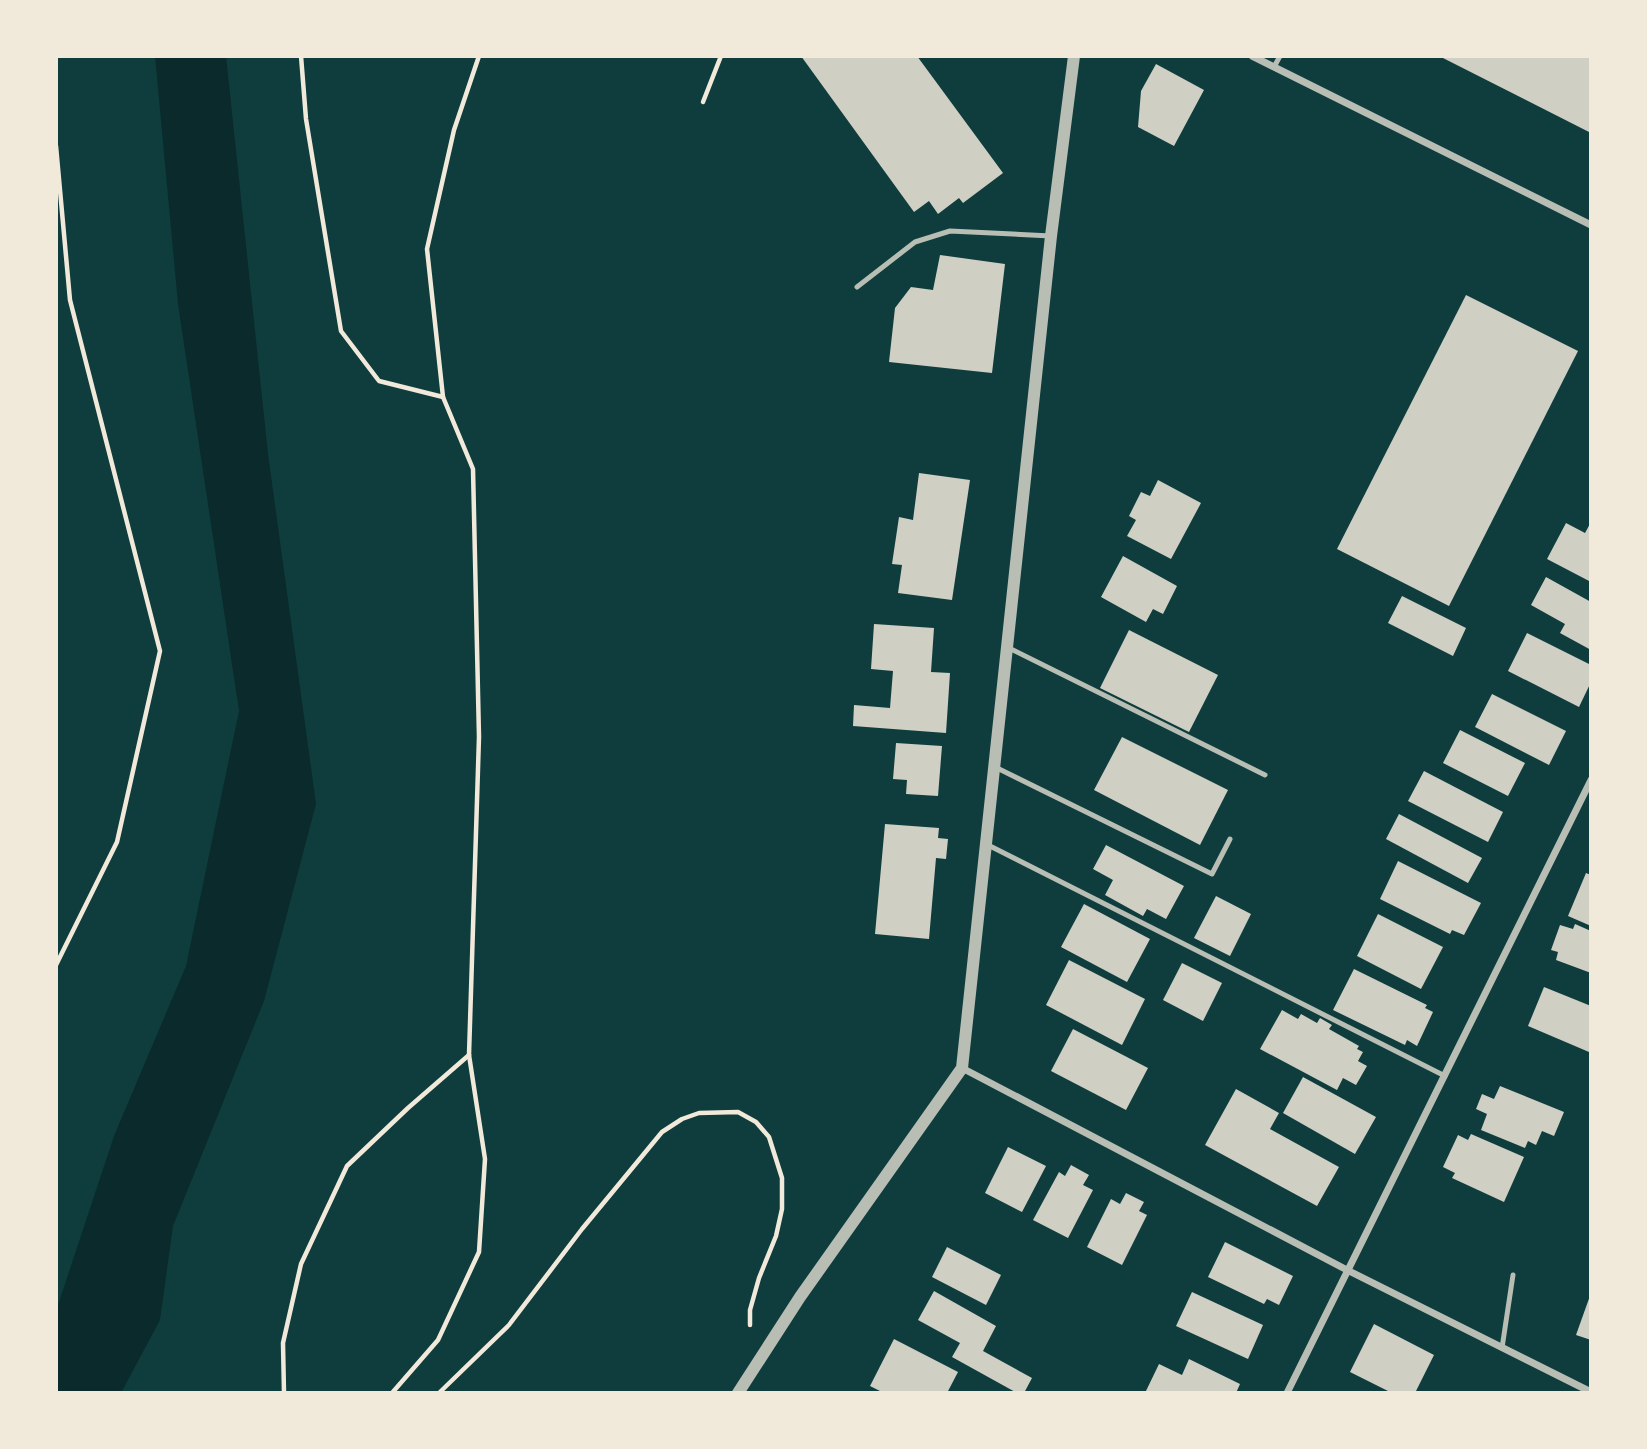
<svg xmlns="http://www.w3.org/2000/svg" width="1647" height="1449" font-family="'Zilla Slab',serif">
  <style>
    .water { fill: #0a2a2b }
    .building { fill: #cfcfc3 }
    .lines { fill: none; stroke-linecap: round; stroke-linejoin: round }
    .path { stroke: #f1e9da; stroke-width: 4.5 }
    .service { stroke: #b8beb3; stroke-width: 5 }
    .minor { stroke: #b8beb3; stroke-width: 7 }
    .tertiary { stroke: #b8beb3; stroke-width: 12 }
  </style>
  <rect width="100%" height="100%" fill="#0f3d3e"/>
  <polygon class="water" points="155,56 226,56 268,454 316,804 264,1001 173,1226 160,1320 121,1393 56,1393 56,1311 114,1136 186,966 239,711 178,304"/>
  <g class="building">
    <polygon points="801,56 917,56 1003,173 963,203 959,198 938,214 929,201 914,212"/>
    <polygon points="1439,56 1591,56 1591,133"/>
    <polygon points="1156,64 1204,90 1174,146 1138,127 1141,91"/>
    <polygon points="940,255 1005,264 992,373 889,362 895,308 911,287 933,290"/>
    <polygon points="1466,295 1578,351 1449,606 1337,549"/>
    <polygon points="919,473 970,480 952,600 898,593 902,565 892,564 899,517 913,520"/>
    <polygon points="1158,480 1201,503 1171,559 1127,536 1136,520 1129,516 1141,492 1150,496"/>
    <polygon points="1591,522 1591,582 1547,559 1566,523 1585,533"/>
    <polygon points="1123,556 1177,586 1163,614 1153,609 1146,622 1101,597"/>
    <polygon points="1546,577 1591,602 1591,650 1560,633 1565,624 1531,605"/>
    <polygon points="1402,596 1466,628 1453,656 1388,623"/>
    <polygon points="874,624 934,628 931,672 950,673 946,733 853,726 854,705 890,708 893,671 871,669"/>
    <polygon points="1129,630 1218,675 1189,732 1100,688"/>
    <polygon points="1527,633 1591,665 1591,682 1579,707 1508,671"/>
    <polygon points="1492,694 1566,731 1549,765 1475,727"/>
    <polygon points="1460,730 1525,763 1508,796 1443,763"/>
    <polygon points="1122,737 1228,790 1200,845 1094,790"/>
    <polygon points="896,743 942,746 938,796 906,794 907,780 893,779"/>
    <polygon points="1424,771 1503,812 1488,842 1408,801"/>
    <polygon points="1399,814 1482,858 1468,883 1386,839"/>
    <polygon points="885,824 939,828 938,838 948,839 946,859 936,858 929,939 875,934"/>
    <polygon points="1106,845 1184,886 1166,919 1147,909 1143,916 1105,895 1113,880 1093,869"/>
    <polygon points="1398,861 1481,903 1464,935 1452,930 1450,934 1380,899"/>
    <polygon points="1586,873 1591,875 1591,926 1568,916"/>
    <polygon points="1216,896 1251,914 1230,956 1194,938"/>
    <polygon points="1084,904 1150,939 1127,982 1061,947"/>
    <polygon points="1378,914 1443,947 1421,989 1357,956"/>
    <polygon points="1575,924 1591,931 1591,973 1556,960 1558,952 1551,950 1560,925 1573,929"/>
    <polygon points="1069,960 1145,999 1122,1045 1046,1005"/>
    <polygon points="1182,963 1222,983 1203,1021 1163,1000"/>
    <polygon points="1354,969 1427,1005 1425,1008 1433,1012 1417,1046 1407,1040 1405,1045 1333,1010"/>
    <polygon points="1544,987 1591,1006 1589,1052 1528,1026"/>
    <polygon points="1282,1010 1298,1019 1301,1014 1317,1023 1320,1018 1332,1025 1329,1029 1359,1046 1357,1049 1363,1052 1358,1061 1367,1066 1356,1085 1343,1078 1337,1090 1260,1049"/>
    <polygon points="1073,1029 1148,1068 1126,1110 1051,1071"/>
    <polygon points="1303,1077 1376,1117 1355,1154 1283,1113"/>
    <polygon points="1500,1086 1564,1112 1554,1136 1542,1131 1536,1145 1528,1141 1525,1148 1481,1130 1487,1114 1476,1109 1482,1094 1494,1099"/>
    <polygon points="1236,1089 1279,1113 1270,1129 1339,1167 1317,1206 1205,1145"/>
    <polygon points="1471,1134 1524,1157 1504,1202 1452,1178 1455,1173 1443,1167 1458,1135 1468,1140"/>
    <polygon points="1008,1147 1046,1166 1022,1212 985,1193"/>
    <polygon points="1071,1165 1089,1175 1083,1185 1093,1190 1068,1238 1033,1220 1059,1172 1065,1176"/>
    <polygon points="1126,1193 1144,1202 1139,1211 1147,1215 1122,1265 1087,1247 1111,1199 1120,1204"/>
    <polygon points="1225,1242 1293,1276 1279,1305 1267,1299 1264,1304 1208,1277"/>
    <polygon points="947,1247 1001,1275 986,1305 932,1277"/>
    <polygon points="934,1291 996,1326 983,1351 1032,1378 1024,1393 1017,1393 952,1357 960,1343 918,1320"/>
    <polygon points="1192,1292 1263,1325 1248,1359 1176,1326"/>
    <polygon points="1591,1293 1591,1340 1576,1335"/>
    <polygon points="1374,1324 1434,1355 1415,1393 1399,1391 1392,1393 1350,1372"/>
    <polygon points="894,1339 958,1372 947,1393 884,1393 870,1386"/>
    <polygon points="1189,1359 1240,1384 1236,1393 1145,1393 1159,1364 1182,1375"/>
  </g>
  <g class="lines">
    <g class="path">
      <polyline points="301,56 306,119 341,331 379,381 443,397"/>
      <polyline points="703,102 721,56"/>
      <polyline points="56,146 70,300 160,651 117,842 56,965"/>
      <polyline points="284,1393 283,1343 301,1264 347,1166 408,1108 469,1055"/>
      <polyline points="392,1393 438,1340 479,1252 485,1159 469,1055 479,737 473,469 443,397 427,249 454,130 479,56"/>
      <polyline points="439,1393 509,1325 582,1229 662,1132 682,1119 699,1113 738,1112 756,1122 769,1137 782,1178 782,1209 776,1236 759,1278 750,1310 750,1325"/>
    </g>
    <g class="service">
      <polyline points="1274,67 1280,56"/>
      <polyline points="857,287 915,242 950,231 1051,236"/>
      <polyline points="1007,647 1265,775"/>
      <polyline points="995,767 1212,874 1230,839"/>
      <polyline points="986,844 1445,1076"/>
      <polyline points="1502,1348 1513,1275"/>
    </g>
    <g class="minor">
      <polyline points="1252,56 1591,225"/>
      <polyline points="962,1068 1349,1271 1591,1392"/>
      <polyline points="1287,1393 1591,780"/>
    </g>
    <polyline class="tertiary" points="738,1393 800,1297 962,1068 1051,236 1074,56"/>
  </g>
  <rect width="1647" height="1449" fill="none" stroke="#f1e9da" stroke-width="116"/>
</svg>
